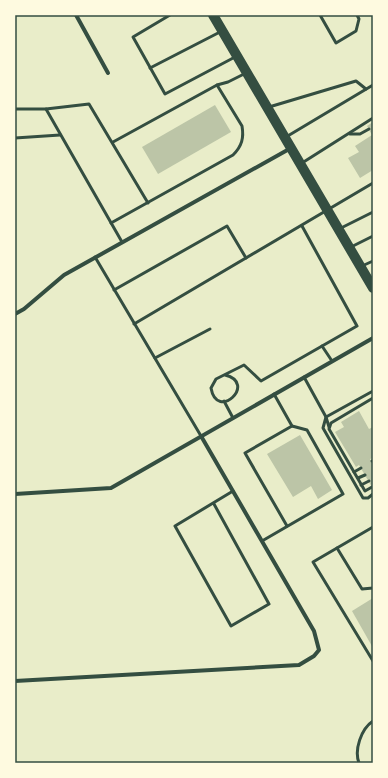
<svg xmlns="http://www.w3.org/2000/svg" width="388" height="778" font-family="'Roboto Serif',serif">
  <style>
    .building { fill: #bcc5a7 }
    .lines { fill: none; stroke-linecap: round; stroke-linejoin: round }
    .service { stroke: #344e41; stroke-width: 3 }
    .minor { stroke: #344e41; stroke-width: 4 }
    .primary { stroke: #344e41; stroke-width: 10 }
    .neatline { fill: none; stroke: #344e41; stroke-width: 1.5 }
  </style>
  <rect width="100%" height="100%" fill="#e9edc9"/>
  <g class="building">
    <polygon points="215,105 231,132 158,174 142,147"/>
    <polygon points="373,122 373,170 360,178 348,158 359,152 355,146 372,135 367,126"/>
    <polygon points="359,411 369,429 373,427 373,458 370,459 373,464 373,489 359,465 356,467 335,432 344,427 341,422"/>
    <polygon points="300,435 332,490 318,499 311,486 293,497 267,454"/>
    <polygon points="373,598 373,648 352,611"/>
  </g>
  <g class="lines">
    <g class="service">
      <polyline points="170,15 133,37 165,94 235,57"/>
      <polyline points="320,15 336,43 356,31 359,19 357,15"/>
      <polyline points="150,68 220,32"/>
      <polyline points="269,107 356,81 366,89"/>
      <polyline points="15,109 46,109 89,104 148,203"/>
      <polyline points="46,109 122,242"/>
      <polyline points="350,134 360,134 369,129"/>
      <polyline points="286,137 373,85"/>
      <polyline points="15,138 60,135"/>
      <polyline points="113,142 217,85 228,82 246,73"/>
      <polyline points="302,163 373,118"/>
      <path d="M111 223 233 155C242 146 244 138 242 126L217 85"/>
      <polyline points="341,228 373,212"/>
      <polyline points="351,247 373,236"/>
      <polyline points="95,257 201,436"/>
      <polyline points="362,266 373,261"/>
      <polyline points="114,290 227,226 246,258"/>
      <polyline points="134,324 373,183"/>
      <polyline points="322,346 332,361"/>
      <polyline points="155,358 210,329"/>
      <path d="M225 375C258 383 217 422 211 388L216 379 244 365 261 381 357 326 302 226"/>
      <polyline points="304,377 326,417 329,427"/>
      <polyline points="373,391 326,417 323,428 363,498 368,498 373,494"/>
      <polyline points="224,401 233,418"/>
      <polyline points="372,461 373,461"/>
      <polyline points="354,472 361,468"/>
      <polyline points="358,478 365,475"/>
      <polyline points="361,485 369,481"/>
      <polyline points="372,487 365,491 329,429 331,423 373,398"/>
      <polyline points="214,504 269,604 231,626 175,526 233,491"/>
      <polyline points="287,526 245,453 292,426"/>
      <polyline points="373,527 313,562 373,661"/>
      <polyline points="262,541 343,494 307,430 292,426 274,394"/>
      <polyline points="337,548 362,589 373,588"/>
      <path d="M359 763C354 750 361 729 373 721"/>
    </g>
    <g class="minor">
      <polyline points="76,15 108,73"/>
      <polyline points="15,314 24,309 64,275 291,148"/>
      <polyline points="15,494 111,488 373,338"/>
      <polyline points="15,681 299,665 314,656 319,650 314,631 201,436"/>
    </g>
    <polyline class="primary" points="213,15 373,288"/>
  </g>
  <rect width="388" height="778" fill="none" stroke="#fefae0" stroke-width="32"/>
  <rect x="16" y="16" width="356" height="746" class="neatline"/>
</svg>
